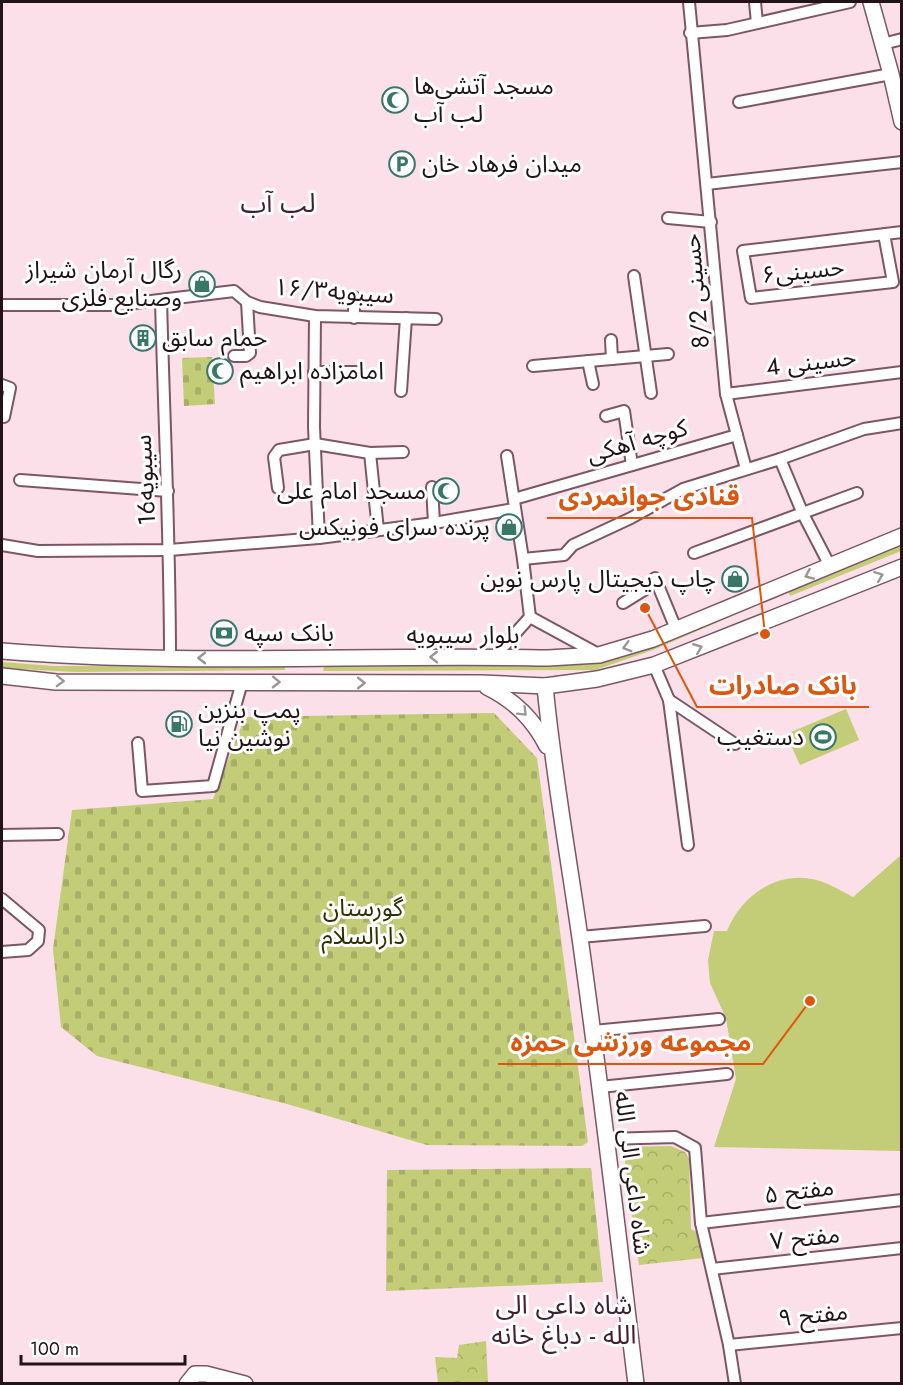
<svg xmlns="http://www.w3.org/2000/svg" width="903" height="1385" font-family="Jost,'Noto Sans Arabic',sans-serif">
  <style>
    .grass { fill: #c3cc76 }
    .forest { fill: url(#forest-crowns) }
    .cemetery { fill: url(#cemetery-stones) }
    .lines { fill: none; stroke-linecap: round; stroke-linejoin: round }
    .street-casing { stroke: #7d5665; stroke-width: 14 }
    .secondary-casing { stroke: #7d5665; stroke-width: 18 }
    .street { stroke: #fff; stroke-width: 10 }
    .secondary { stroke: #fff; stroke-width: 15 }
    .oneway { stroke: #9c9598 }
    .labels { text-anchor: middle; stroke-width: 6; stroke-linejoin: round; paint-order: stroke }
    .poi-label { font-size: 24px; fill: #231319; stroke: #fff; text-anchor: start }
    .street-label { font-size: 24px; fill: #231319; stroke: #fff }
    .park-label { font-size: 24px; fill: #2e3200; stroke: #fff }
    .neighbourhood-label { font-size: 26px; fill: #42202f; stroke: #fff }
    .leader { fill: none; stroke: #de560d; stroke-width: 2 }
    .callout-dot { fill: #de560d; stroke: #fff; stroke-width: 2 }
    .callout-label { font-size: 26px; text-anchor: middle; font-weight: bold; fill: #de560d; stroke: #fff; stroke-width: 6; stroke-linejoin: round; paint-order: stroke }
  </style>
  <defs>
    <pattern id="forest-crowns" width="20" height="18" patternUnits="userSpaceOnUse" patternTransform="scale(1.5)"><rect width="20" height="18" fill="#c3cc76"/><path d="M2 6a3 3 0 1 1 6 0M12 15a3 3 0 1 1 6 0" fill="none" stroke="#a7ae66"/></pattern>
    <pattern id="cemetery-stones" width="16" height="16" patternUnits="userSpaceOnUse" patternTransform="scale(1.5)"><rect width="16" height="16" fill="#c3cc76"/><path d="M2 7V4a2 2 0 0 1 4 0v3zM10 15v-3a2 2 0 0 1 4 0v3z" fill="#a7ae66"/></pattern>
  </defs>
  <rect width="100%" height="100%" fill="#fbdfe9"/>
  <g class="grass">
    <polygon points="901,545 901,551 790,596 788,591"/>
    <polygon points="750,604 751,608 653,650 595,670 323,671 324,667 596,664"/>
    <polygon points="2,662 53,666 285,666 285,670 74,672 2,668"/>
    <polygon points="846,709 859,740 800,765 786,734"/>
    <path d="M901 855V1151L714 1147 736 1079 726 1018 710 983 708 960 714 931H727C743 891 786 865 828 884 837 888 845 893 853 897Z"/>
  </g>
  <g class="forest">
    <polygon points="671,1146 685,1152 689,1159 691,1229 698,1233 703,1258 639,1265 623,1147"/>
    <polygon points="486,1341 488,1383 438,1383 435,1357 457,1358 459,1345"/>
  </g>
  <g class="cemetery">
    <polygon points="212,357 215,404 184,406 182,358"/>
    <polygon points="494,713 537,758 588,1142 582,1146 427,1145 287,1104 97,1056 61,1027 53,949 72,810 213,799 245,717"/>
    <polygon points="591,1168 603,1282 386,1291 387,1170"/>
  </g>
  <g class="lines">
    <g class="street-casing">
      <g id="street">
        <polyline points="689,2 726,394 746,469"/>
        <polyline points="755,2 757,23"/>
        <polyline points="690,33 727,30 850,2"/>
        <polyline points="883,44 902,39"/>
        <polyline points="739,102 891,74"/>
        <polyline points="707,184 902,162"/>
        <polyline points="668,218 711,222"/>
        <polyline points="884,234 893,282 751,298 743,251 902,232"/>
        <polyline points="634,276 651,393"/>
        <path d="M161 300C164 419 170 538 170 657"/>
        <polyline points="2,305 118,305 234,291 247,302 260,307 315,316 436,319"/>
        <polyline points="315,316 314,427 319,538"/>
        <polyline points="354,318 354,297"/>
        <polyline points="611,340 612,359"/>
        <polyline points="234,356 246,356 250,353 247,302"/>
        <polyline points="588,361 593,384"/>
        <polyline points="533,366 668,354"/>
        <polyline points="314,372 356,372"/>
        <polyline points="2,385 10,388 4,417"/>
        <polyline points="401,391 406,318"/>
        <polyline points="726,394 902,372"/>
        <polyline points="606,416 624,411 632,465"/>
        <polyline points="370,453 378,530"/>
        <polyline points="507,456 523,559 530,617"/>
        <polyline points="780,459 803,514 830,566"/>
        <polyline points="20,480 168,491"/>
        <polyline points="432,487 434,523"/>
        <polyline points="278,488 274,457 279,450 315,444 370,453 403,452"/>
        <polyline points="514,499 737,435"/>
        <polyline points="2,545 38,551 169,550 319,538 434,523 514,509"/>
        <polyline points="694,553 857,493"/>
        <polyline points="523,559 564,555 573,545 631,518 683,489 780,459 864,429 902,423"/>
        <polyline points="623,603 644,590 655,578 676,629"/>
        <polyline points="530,617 598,654"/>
        <polyline points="494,657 530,617"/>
        <polyline points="654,665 669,700 688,845"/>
        <polyline points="669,700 735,744"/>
        <polyline points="138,743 142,791 213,786 242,682"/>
        <polyline points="2,835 58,834"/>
        <polyline points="2,899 39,930 38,941 28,950 2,952"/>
        <polyline points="580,937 705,926"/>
        <polyline points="593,1031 719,1019"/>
        <polyline points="600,1087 727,1074"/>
        <polyline points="607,1139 675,1137 695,1148 701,1223 729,1345 735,1384"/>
        <polyline points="701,1223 902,1200"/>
        <polyline points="712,1269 902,1248"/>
        <polyline points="729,1345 902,1328"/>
      </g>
    </g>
    <g class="secondary-casing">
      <g id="secondary">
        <polyline points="871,2 891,74 902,122"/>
        <path d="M2 651C183 666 366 654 548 658L599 655 653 639 902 536"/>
        <polyline points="2,676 56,682 481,683 545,686 597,679 654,665 902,567"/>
        <path d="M545 686C553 771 568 854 580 938 601 1086 618 1235 636 1384"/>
        <path d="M487 687C515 701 533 719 547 746"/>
        <polyline points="187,1384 195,1374 206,1374 245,1384"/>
      </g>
    </g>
    <use href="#street" class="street"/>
    <use href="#secondary" class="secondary"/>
  </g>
  <defs><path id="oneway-chevron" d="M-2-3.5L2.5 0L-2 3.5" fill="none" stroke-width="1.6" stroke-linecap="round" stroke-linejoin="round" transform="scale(1.5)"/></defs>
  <g class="oneway">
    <use href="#oneway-chevron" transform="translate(809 575) rotate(157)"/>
    <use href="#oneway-chevron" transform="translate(879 576) rotate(-21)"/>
    <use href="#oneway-chevron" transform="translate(627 647) rotate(164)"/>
    <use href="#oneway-chevron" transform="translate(698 648) rotate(-22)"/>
    <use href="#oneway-chevron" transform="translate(434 657) rotate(180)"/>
    <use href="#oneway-chevron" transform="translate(202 658) rotate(180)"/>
    <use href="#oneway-chevron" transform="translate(60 681) rotate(2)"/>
    <use href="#oneway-chevron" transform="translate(276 682) rotate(1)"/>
    <use href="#oneway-chevron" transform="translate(361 683)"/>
    <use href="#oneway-chevron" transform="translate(523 712) rotate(45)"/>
  </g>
  <defs>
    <g id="mosque-ring" transform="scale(1.35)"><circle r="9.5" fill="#fff" stroke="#367766" stroke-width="1.5"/><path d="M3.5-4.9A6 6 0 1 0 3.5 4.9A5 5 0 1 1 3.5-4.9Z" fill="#367766"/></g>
    <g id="parking-ring" transform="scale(1.35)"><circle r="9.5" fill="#fff" stroke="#367766" stroke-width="1.5"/><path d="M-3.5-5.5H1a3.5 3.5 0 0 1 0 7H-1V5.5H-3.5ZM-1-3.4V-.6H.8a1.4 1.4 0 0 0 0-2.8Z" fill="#367766"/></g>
    <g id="shop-ring" transform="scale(1.35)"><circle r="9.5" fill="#fff" stroke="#367766" stroke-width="1.5"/><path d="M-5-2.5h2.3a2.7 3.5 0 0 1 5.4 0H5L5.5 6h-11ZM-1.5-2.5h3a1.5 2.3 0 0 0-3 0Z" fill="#367766"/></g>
    <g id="building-ring" transform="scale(1.35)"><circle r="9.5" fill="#fff" stroke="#367766" stroke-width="1.5"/><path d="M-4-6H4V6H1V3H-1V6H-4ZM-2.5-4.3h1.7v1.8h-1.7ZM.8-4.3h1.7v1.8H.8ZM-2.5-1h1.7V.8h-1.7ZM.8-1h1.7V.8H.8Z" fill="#367766"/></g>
    <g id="bank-ring" transform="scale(1.35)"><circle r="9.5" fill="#fff" stroke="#367766" stroke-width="1.5"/><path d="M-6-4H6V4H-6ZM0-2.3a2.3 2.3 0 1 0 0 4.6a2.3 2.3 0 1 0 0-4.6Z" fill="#367766"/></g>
    <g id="fuel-ring" transform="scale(1.35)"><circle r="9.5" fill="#fff" stroke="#367766" stroke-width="1.5"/><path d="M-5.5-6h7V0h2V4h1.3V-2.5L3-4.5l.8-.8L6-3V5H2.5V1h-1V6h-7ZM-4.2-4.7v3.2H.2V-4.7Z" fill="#367766"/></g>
    <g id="stadium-ring" transform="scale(1.35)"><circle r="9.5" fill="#fff" stroke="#367766" stroke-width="1.5"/><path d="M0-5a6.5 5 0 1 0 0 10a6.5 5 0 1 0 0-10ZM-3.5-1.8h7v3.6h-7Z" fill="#367766"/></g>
  </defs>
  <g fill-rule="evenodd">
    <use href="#mosque-ring" x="395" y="100"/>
    <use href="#parking-ring" x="402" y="164"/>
    <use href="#shop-ring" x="202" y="284"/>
    <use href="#building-ring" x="143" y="338"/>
    <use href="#mosque-ring" x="220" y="371"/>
    <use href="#mosque-ring" x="446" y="491"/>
    <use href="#shop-ring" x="509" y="527"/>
    <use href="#shop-ring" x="735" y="579"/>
    <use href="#bank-ring" x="224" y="633"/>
    <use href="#fuel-ring" x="179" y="724"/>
    <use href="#stadium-ring" x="823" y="737"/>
  </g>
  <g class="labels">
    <g class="poi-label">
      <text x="414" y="94">مسجد آتشی‌ها<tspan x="414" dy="28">لب آب</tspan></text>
      <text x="422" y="172">میدان فرهاد خان</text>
      <text x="182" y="278" text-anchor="end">رگال آرمان شیراز<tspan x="182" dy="28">وصنایع فلزی</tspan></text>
      <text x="162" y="346">حمام سابق</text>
      <text x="240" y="379">امامزاده ابراهیم</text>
      <text x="426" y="499" text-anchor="end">مسجد امام علی</text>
      <text x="490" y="535" text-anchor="end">پرنده سرای فونیکس</text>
      <text x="716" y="587" text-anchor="end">چاپ دیجیتال پارس نوین</text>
      <text x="244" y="641">بانک سپه</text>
      <text x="198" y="718">پمپ بنزین<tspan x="198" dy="28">نوشین نیا</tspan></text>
      <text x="804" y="745" text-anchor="end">دستغیب</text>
    </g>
    <g class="street-label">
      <text transform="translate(803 271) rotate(-6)" y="8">حسینی۶</text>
      <text transform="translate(334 291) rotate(4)" y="8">سیبویه۱۶/۳</text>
      <text transform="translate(696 291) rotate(-95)" y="8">8/2 حسینی</text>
      <text transform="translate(811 362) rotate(-7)" y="8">حسینی 4</text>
      <text transform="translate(637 441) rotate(-16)" y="8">کوچه آهکی</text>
      <text transform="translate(145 480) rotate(-93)" y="8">سیبویه16</text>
      <text x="463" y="643">بلوار سیبویه</text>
      <text transform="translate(633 1173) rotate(83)" y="8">شاه داعی الی الله</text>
      <text transform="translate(799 1191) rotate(-7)" y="8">مفتح ۵</text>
      <text transform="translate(805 1238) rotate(-6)" y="8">مفتح ۷</text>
      <text transform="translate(813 1315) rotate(-6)" y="8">مفتح ۹</text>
    </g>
    <g class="park-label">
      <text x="363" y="916">گورستان<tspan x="363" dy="28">دارالسلام</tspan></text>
    </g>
    <g class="neighbourhood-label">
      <text x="278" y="212">لب آب</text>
      <text x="564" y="1314">شاه داعی الی<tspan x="564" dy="30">الله - دباغ خانه</tspan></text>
    </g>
  </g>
  <path class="leader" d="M765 634L752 518H547M645 608L697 707H869M810 1001L763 1064H498"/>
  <g class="callout-dot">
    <circle cx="765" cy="634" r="6"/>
    <circle cx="645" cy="608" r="6"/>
    <circle cx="810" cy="1001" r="6"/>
  </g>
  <g class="callout-label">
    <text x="649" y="505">قنادی جوانمردی</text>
    <text x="783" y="694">بانک صادرات</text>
    <text x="631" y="1051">مجموعه ورزشی حمزه</text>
  </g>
  <rect width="903" height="1385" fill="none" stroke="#231319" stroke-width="6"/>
  <path d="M21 1355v9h164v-9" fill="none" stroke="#231319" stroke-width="3"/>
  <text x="30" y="1355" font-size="18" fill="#231319" stroke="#ffffff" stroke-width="4.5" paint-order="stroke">100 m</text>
</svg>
